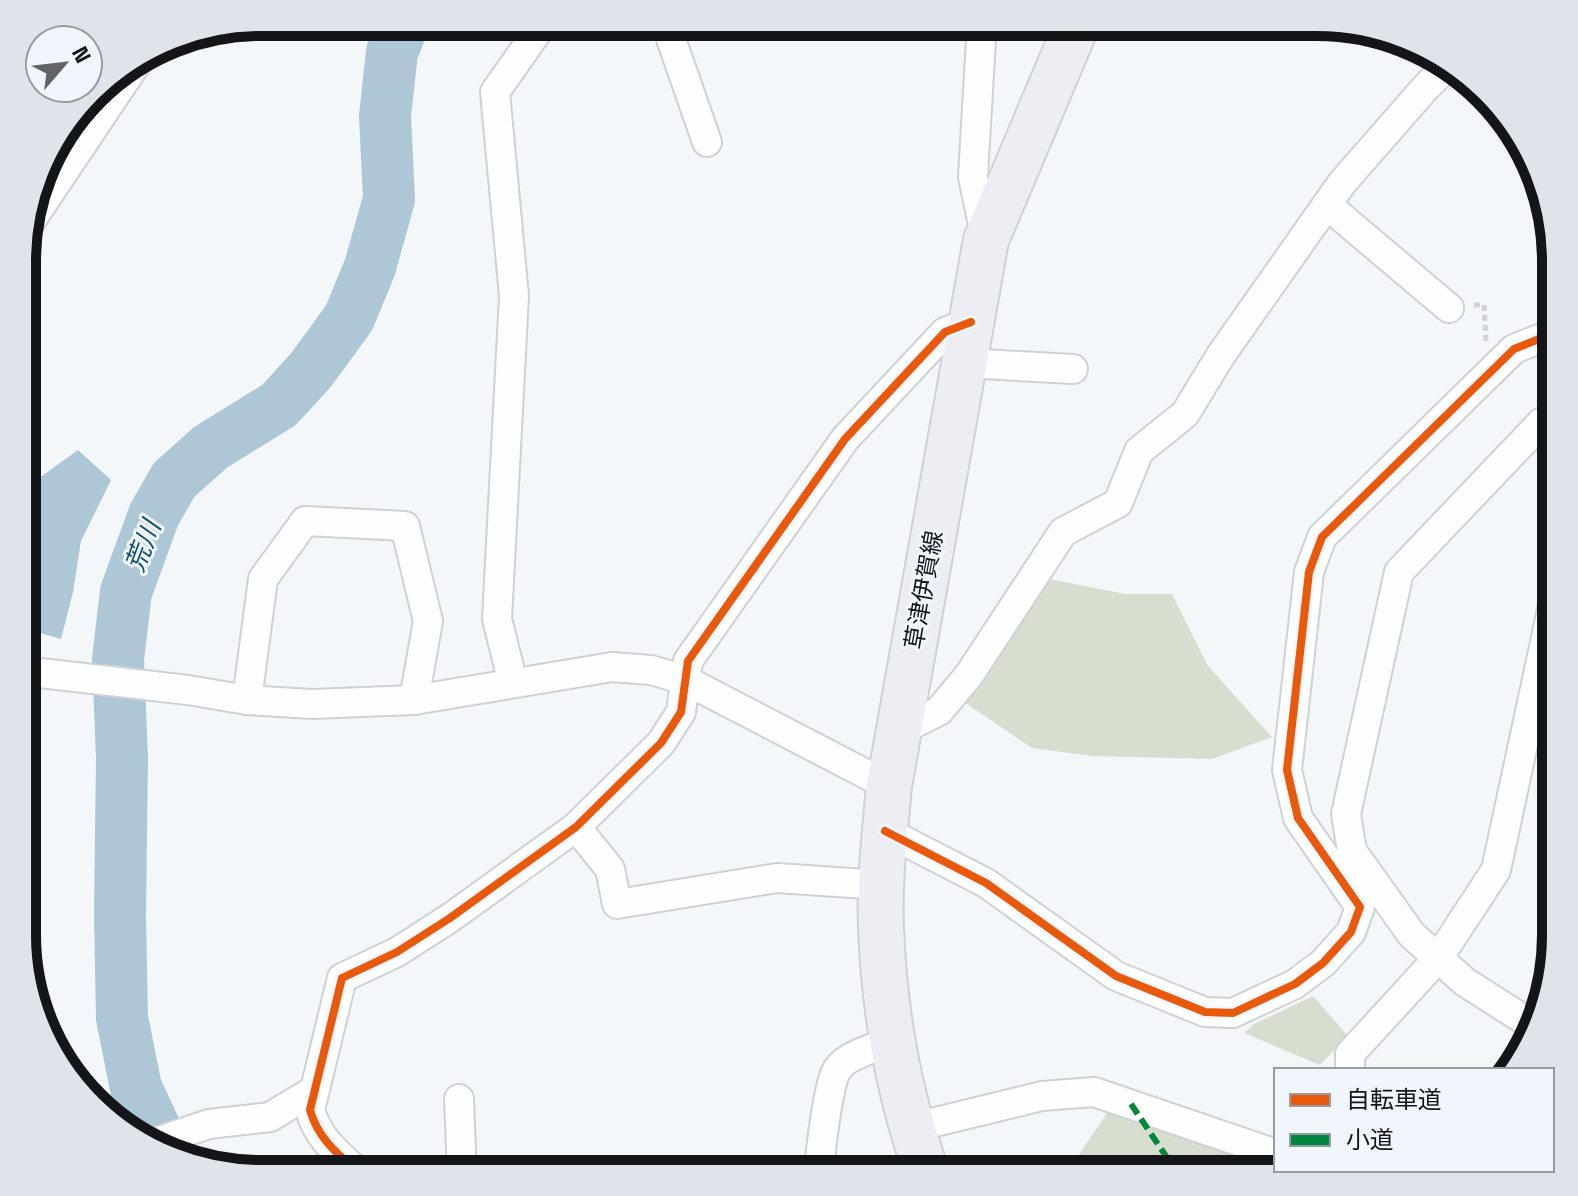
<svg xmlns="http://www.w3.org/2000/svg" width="1578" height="1196" font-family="'Space Grotesk','Noto Sans JP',sans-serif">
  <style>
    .green { fill: #d7ded0 }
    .water { fill: #aec7d6 }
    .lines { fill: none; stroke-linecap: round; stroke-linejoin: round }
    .river { stroke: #aec7d6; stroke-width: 52 }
    .street-casing { stroke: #cfd1d4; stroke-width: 32 }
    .primary-casing { stroke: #d0d2d4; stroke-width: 48 }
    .path { stroke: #d3d3d5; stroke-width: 5; stroke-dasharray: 6 4; stroke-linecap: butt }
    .street { stroke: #fdfefe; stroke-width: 28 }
    .primary { stroke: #eceef4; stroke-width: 44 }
    .quiet { stroke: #00873e; stroke-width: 6; stroke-dasharray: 12 6; stroke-linecap: butt }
    .cycleway-casing { stroke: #f1f6fd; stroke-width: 13 }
    .cycleway { stroke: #e8590c; stroke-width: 8 }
    .labels { text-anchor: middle; stroke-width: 6; stroke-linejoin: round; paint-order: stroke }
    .street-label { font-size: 24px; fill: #131518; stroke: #f1f6fd }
    .water-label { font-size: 26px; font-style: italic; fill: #134f6e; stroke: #f1f6fd }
    .rim { fill: none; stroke: #131518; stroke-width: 10 }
  </style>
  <rect width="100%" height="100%" fill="#f4f7fa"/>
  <g class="green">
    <polygon points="1044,578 1125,594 1172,594 1208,666 1272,737 1212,759 1092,756 1032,748 961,700"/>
    <polygon points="1313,996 1348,1036 1320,1065 1244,1033 1254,1024"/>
    <polygon points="1111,1107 1276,1165 1276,1170 1291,1170 1299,1174 1066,1174"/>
  </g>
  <polygon class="water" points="78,450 111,480 81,541 73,592 61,639 23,628 24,489"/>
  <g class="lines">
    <polyline class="river" points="167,1154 136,1088 122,1018 120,915 122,758 118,659 126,592 154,515 174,480 211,447 279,405 311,370 349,318 370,267 389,199 385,116 392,52 404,22"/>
    <g class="street-casing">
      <g id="street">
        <polyline points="676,22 671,39 707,142"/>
        <polyline points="982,22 973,177 986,239"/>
        <polyline points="1327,205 1449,308"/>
        <polyline points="24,231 138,61"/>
        <polyline points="964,363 1073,369"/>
        <polyline points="23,671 188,690 247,700 312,704 414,700 612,667 651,670 685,680 889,786"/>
        <polyline points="513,683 497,619 514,296 495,92 544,22"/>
        <polyline points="247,700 263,579 305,521 405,526 428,621 414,700"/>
        <polyline points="899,731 939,711 969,675 1063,532 1118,503 1139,451 1185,414 1221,355 1342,183 1427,86 1449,65"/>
        <polyline points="576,827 610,869 617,904 777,878 882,885"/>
        <polyline points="885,831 986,883 1116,976 1205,1012 1233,1013 1295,984 1323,963 1351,932 1360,907 1298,818 1287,770 1309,572 1322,537 1514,349 1544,337 1556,336"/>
        <polyline points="1537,1028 1465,982 1412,935 1352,851 1346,814 1399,572 1541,423 1556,416"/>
        <polyline points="1350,1070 1350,1054 1439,957 1496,870 1556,591"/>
        <polyline points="459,1099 462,1174"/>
        <polyline points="911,1128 1042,1096 1094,1092 1276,1154"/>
        <polyline points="150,1144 209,1124 270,1117 313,1091"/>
        <polyline points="1315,1170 1319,1174"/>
        <path d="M360 1174C339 1155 318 1139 310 1110L342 978 397 952 450 918 576 827 661 743 681 712 688 661 845 439 945 332 971 322"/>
        <path d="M819 1174C820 1154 828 1084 837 1070 846 1055 876 1047 892 1042"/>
      </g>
    </g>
    <g class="primary-casing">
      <path id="primary" d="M927 1174C899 1095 884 1011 881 927 879 880 885 833 889 786L986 240 1078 22"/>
    </g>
    <polyline class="path" points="1474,305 1484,305 1486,341"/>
    <use href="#street" class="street"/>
    <use href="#primary" class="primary"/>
    <polyline class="quiet" points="1131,1104 1178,1174"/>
    <g class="cycleway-casing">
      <g id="cycleway">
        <polyline points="885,831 986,883 1116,976 1205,1012 1233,1013 1295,984 1323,963 1351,932 1360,907 1298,818 1287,770 1309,572 1322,537 1514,349 1544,337 1556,336"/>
        <path d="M360 1174C339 1155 318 1139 310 1110L342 978 397 952 450 918 576 827 661 743 681 712 688 661 845 439 945 332 971 322"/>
      </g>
    </g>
    <use href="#cycleway" class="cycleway"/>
  </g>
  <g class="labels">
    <g class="street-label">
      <text transform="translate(924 590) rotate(-80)" y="8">草津伊賀線</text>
    </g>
    <g class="water-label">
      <text transform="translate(143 546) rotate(-69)" y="9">荒川</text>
    </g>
  </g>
  <path d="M0 0H1578V1196H0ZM261 36H1317A225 225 0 0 1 1542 261V935A225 225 0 0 1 1317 1160H261A225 225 0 0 1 36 935V261A225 225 0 0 1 261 36Z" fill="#dfe4eb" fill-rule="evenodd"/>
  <path class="rim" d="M261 36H1317A225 225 0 0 1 1542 261V935A225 225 0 0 1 1317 1160H261A225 225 0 0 1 36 935V261A225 225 0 0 1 261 36Z"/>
  <rect x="1274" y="1068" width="280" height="104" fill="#f1f6fd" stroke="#989ca1" stroke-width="2"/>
  <rect x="1290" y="1094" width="40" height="12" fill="#e8590c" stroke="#989ca1" stroke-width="2"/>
  <text x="1346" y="1108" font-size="24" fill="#131518">自転車道</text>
  <rect x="1290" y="1134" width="40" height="12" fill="#00873e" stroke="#989ca1" stroke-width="2"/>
  <text x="1346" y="1148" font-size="24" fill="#131518">小道</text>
  <g transform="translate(64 64) rotate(62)"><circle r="38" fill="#f1f6fd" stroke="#989ca1" stroke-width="2"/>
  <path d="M0-6L14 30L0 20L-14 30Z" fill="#626467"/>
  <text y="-12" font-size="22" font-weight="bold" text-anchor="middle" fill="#131518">N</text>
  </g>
</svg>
